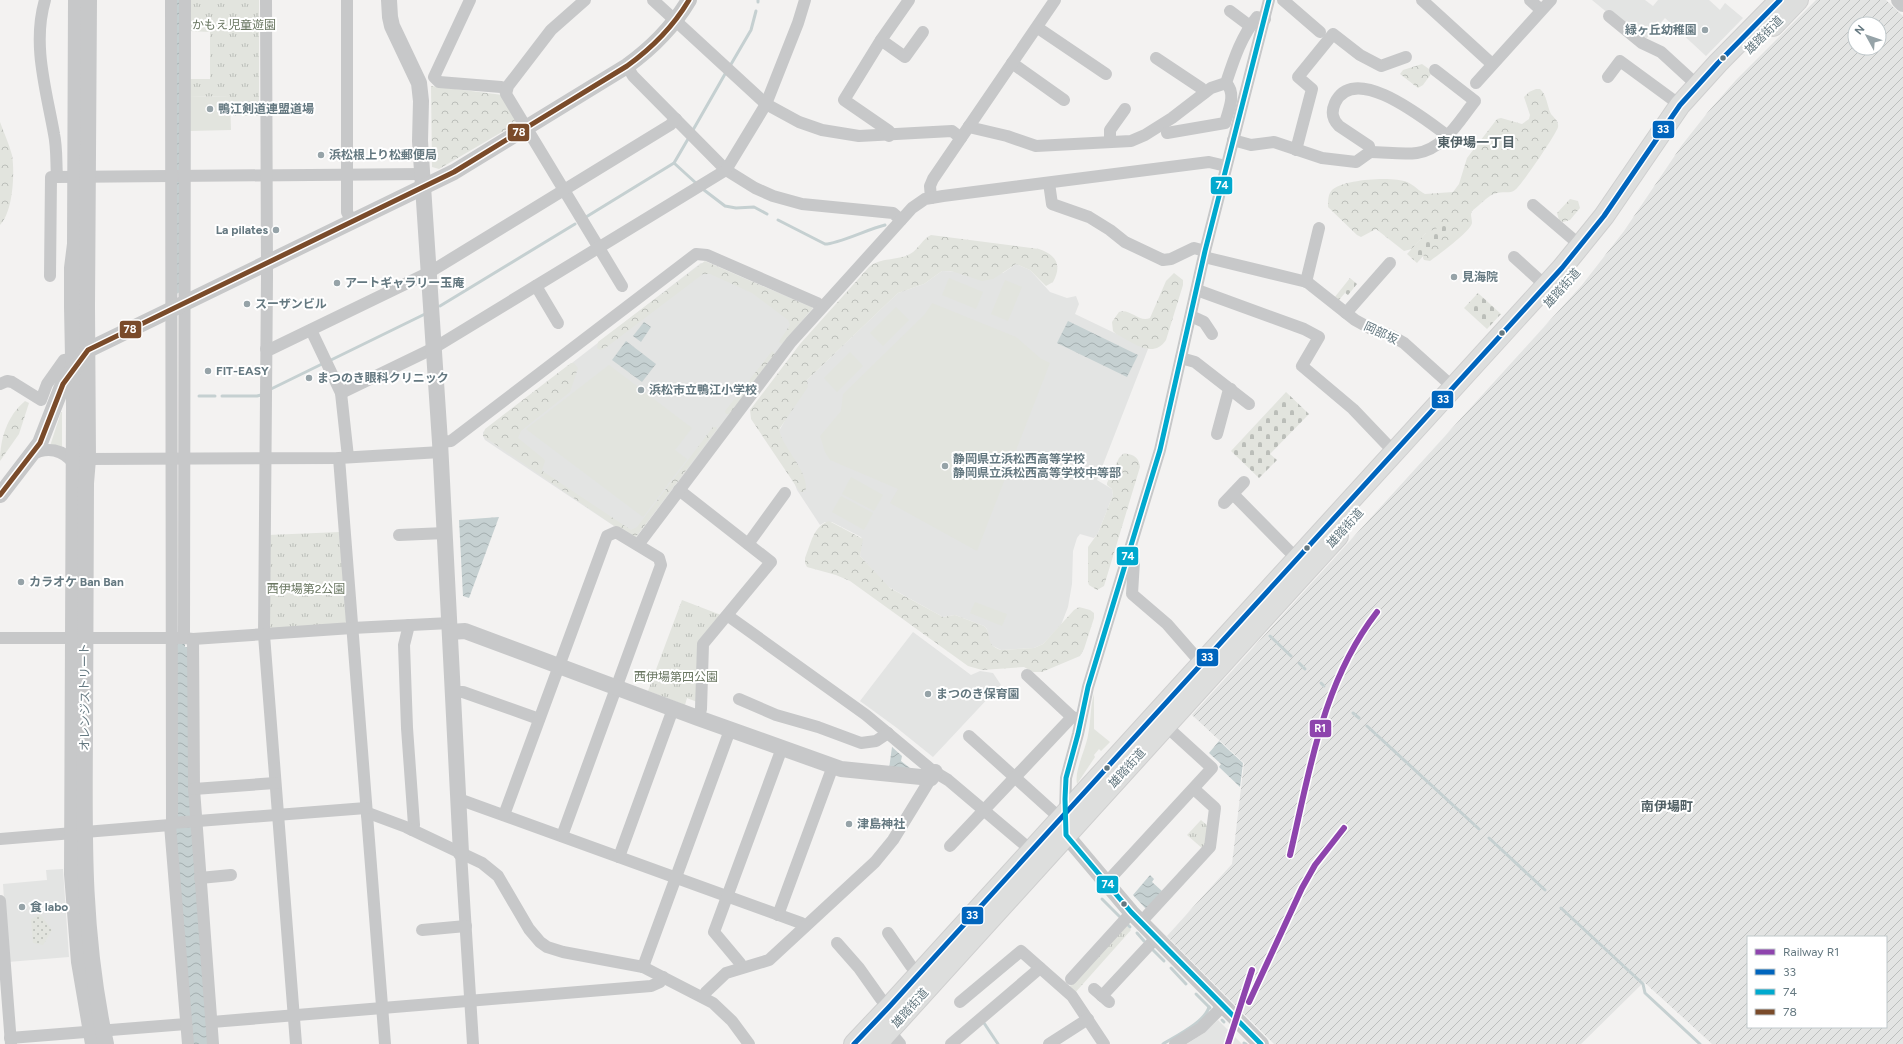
<svg xmlns="http://www.w3.org/2000/svg" width="1903" height="1044" font-family="Figtree,'Noto Sans JP',sans-serif">
  <style>
    .built { fill: #e3e4e3 }
    .industrial { fill: url(#industrial-furrows); fill-rule: evenodd }
    .grass { fill: #e2e4de }
    .forest { fill: url(#forest-crowns) }
    .cemetery { fill: url(#cemetery-stones) }
    .park { fill: url(#park-tufts) }
    .garden { fill: url(#garden-dots) }
    .water { fill: url(#water-waves) }
    .lines { fill: none; stroke-linecap: round; stroke-linejoin: round }
    .stream { stroke: #c5d0d1; stroke-width: 3 }
    .primary-casing { stroke: #cfcfcf; stroke-width: 22 }
    .minor { stroke: #c7c8c9; stroke-width: 12 }
    .tertiary { stroke: #c7c8c9; stroke-width: 16 }
    .primary { stroke: #dddedd; stroke-width: 20 }
    .bus-1-casing { stroke: #fff; stroke-width: 8 }
    .bus-2-casing { stroke: #fff; stroke-width: 8 }
    .bus-3-casing { stroke: #fff; stroke-width: 8 }
    .bus-1 { stroke: #0065bd; stroke-width: 5 }
    .bus-2 { stroke: #00a9ce; stroke-width: 5 }
    .bus-3 { stroke: #7a4b2a; stroke-width: 5 }
    .rail-1-casing { stroke: #fff; stroke-width: 9 }
    .rail-1 { stroke: #8e44ad; stroke-width: 6 }
    .poi-dot { fill: #96a3a8; stroke: #fff; stroke-width: 1.5 }
    .bus-dot { fill: #647880; stroke: #fff; stroke-width: 1.5 }
    .labels { text-anchor: middle; stroke-width: 4; stroke-linejoin: round; paint-order: stroke }
    .park-label { font-size: 12px; fill: #6a7762; stroke: #fff }
    .poi-label { font-size: 12px; font-weight: bold; fill: #647880; stroke: #fff; text-anchor: start }
    .street-label { font-size: 12px; fill: #647880; stroke: #fff }
    .neighbourhood-label { font-size: 13px; font-weight: bold; fill: #516065; stroke: #fff }
    .line-badge { stroke: #fff; stroke-width: 1.5 }
    .badge-label { font-size: 11px; text-anchor: middle; font-weight: bold; fill: #fff }
  </style>
  <defs>
    <pattern id="industrial-furrows" width="10" height="10" patternUnits="userSpaceOnUse"><rect width="10" height="10" fill="#e3e4e3"/><path d="M-1 1l2-2M0 10L10 0M9 11l2-2" fill="none" stroke="#bcbebd"/></pattern>
    <pattern id="forest-crowns" width="20" height="18" patternUnits="userSpaceOnUse"><rect width="20" height="18" fill="#e2e4de"/><path d="M2 6a3 3 0 1 1 6 0M12 15a3 3 0 1 1 6 0" fill="none" stroke="#bbbeb9"/></pattern>
    <pattern id="cemetery-stones" width="16" height="16" patternUnits="userSpaceOnUse"><rect width="16" height="16" fill="#e2e4de"/><path d="M2 7V4a2 2 0 0 1 4 0v3zM10 15v-3a2 2 0 0 1 4 0v3z" fill="#bbbeb9"/></pattern>
    <pattern id="park-tufts" width="24" height="20" patternUnits="userSpaceOnUse"><rect width="24" height="20" fill="#e2e4de"/><path d="M3 7l-1-3M5 7V3M7 7l1-3M15 17l-1-3M17 17v-4M19 17l1-3" fill="none" stroke="#bbbeb9"/></pattern>
    <pattern id="garden-dots" width="8" height="8" patternUnits="userSpaceOnUse"><rect width="8" height="8" fill="#e2e4de"/><path d="M2 2h.1M6 6h.1" fill="none" stroke="#bbbeb9" stroke-width="1.8" stroke-linecap="round"/></pattern>
    <pattern id="water-waves" width="16" height="10" patternUnits="userSpaceOnUse"><rect width="16" height="10" fill="#c5d0d1"/><path d="M0 5q4-4 8 0t8 0" fill="none" stroke="#a4aeaf"/></pattern>
  </defs>
  <rect width="100%" height="100%" fill="#f3f2f1"/>
  <g class="built">
    <polygon points="1592,0 1645,0 1653,6 1658,0 1709,0 1720,10 1725,3 1743,18 1706,56 1665,18 1643,42"/>
    <polygon points="701,263 813,306 636,537 632,538 485,440 483,436 483,432"/>
    <polygon points="1016,264 1030,270 1050,292 1067,298 1076,296 1079,304 1075,314 1148,349 1097,480 1112,489 1113,495 1098,533 1094,538 1080,534 1077,538 1073,551 1072,584 1068,607 1061,625 1043,644 1034,648 1001,650 991,645 989,640 987,629 984,626 955,615 943,617 887,586 860,556 862,539 861,537 832,522 825,522 820,525 797,490 783,452 779,431 806,383 807,380 898,293 924,284 942,271 1003,273"/>
    <polygon points="913,632 971,675 980,671 993,673 1001,685 991,692 992,694 933,757 897,728 860,701"/>
    <polygon points="63,869 69,957 8,962 3,884 47,880 46,870"/>
    <polygon points="1218,1020 1242,1044 1187,1044 1204,1033"/>
  </g>
  <path class="industrial" d="M1816 0H1886L1903 16V1044H1712L1644 982 1581 1044H1274L1167 936 1232 864 1244 763 1192 715 1582 285 1624 231 1682 145 1708 112 1736 80ZM1855 24H1879V48H1855ZM1748 937H1886V1027H1748Z"/>
  <g class="grass">
    <polygon points="230,96 231,130 189,131 189,97"/>
    <polygon points="949,278 983,292 976,309 942,295"/>
    <polygon points="1005,280 1022,287 1008,321 991,314"/>
    <polygon points="932,303 1016,337 1040,358 1050,363 977,551 890,503 898,489 830,460 825,452 820,436 841,411 843,394 925,314"/>
    <polygon points="896,307 909,320 883,346 870,333"/>
    <polygon points="850,352 863,366 837,392 824,378"/>
    <polygon points="609,365 692,428 675,450 687,459 643,517 526,429"/>
    <polygon points="61,412 62,412 62,449 50,446"/>
    <polygon points="851,477 883,495 874,511 842,494"/>
    <polygon points="841,496 873,513 864,530 832,512"/>
    <polygon points="975,602 1007,614 1002,626 970,613"/>
    <path d="M1094 694V729L1110 742 1101 751 1099 749 1094 755 1095 757 1077 784C1074 771 1086 749 1088 735 1091 722 1090 707 1094 694Z"/>
  </g>
  <g class="forest">
    <polygon points="1422,64 1429,69 1431,74 1423,85 1418,88 1400,74 1403,70"/>
    <polygon points="431,86 503,95 517,123 439,169 432,167"/>
    <path d="M1536 89H1540C1547 95 1547 106 1551 114 1554 118 1559 121 1558 127 1557 133 1521 186 1515 190 1510 194 1503 191 1497 193 1488 195 1480 205 1472 211L1471 214C1471 217 1472 220 1472 223 1470 232 1438 255 1430 261L1424 260 1423 258 1426 233 1412 249 1404 251 1376 229 1361 237 1357 235 1328 207C1328 201 1328 194 1332 190 1344 179 1393 176 1407 182 1414 185 1419 191 1425 194L1453 192 1459 184 1467 158 1497 119 1501 118 1522 124 1529 119 1530 115 1524 97 1529 92Z"/>
    <path d="M0 122C4 133 9 144 12 155 15 173 13 212 0 225Z"/>
    <polygon points="1570,199 1578,201 1580,208 1570,220 1563,222 1559,220 1557,213"/>
    <path d="M931 235 1039 249C1057 255 1062 266 1053 282L1046 286 1030 270 1016 264 993 279 982 281 951 271H942L924 284 898 293 807 380 808 387 780 428C776 440 808 469 806 489L803 492H800L751 419 750 410 800 344 869 267C881 257 897 261 910 254 919 249 922 239 931 235Z"/>
    <polygon points="705,261 813,308 782,344 779,342 780,340 790,325 788,320 752,293 710,274 703,274 604,349 600,350 597,348 598,342"/>
    <path d="M1174 273 1183 280V285L1166 340C1153 360 1132 342 1116 334L1113 331 1112 322 1119 312C1130 308 1139 323 1150 318L1166 281Z"/>
    <polygon points="772,351 775,354 774,356 730,414 726,414 725,411"/>
    <polygon points="571,363 574,363 578,368 570,392 521,431 518,438 544,459 545,461 542,470 544,472 631,530 637,527 713,427 716,427 717,429 636,537 632,538 483,436 485,429"/>
    <path d="M25 401 29 403 19 434 0 461C0 439 7 416 25 401Z"/>
    <path d="M1123 454C1133 453 1139 458 1140 467L1104 586 1097 590 1089 585 1088 582V547L1098 533 1113 495 1112 489 1107 485V483L1119 458Z"/>
    <path d="M829 521 863 539 860 556 890 588 943 617 955 615 984 626C993 634 984 645 1001 650L1034 648 1043 644 1074 610 1079 607 1090 610 1094 613V618L1084 649 1080 656 1042 672H1033L1024 667 982 670 968 666 850 581 836 575 807 567 805 563V558C811 544 813 526 829 521Z"/>
  </g>
  <g class="cemetery">
    <polygon points="1444,225 1448,228 1417,263 1407,254 1426,233"/>
    <polygon points="1350,278 1357,284 1348,295 1345,293 1338,301 1334,298"/>
    <polygon points="1478,293 1501,314 1487,329 1464,308"/>
    <polygon points="1286,392 1309,414 1270,454 1277,460 1259,478 1231,451"/>
  </g>
  <g class="park">
    <polygon points="189,0 259,0 259,116 231,116 230,96 189,97 189,79 210,79 210,32 189,31"/>
    <polygon points="340,532 347,620 344,624 272,630 268,627 268,535"/>
    <polygon points="682,600 721,615 699,642 697,702 687,698 685,705 648,691"/>
    <polygon points="1201,820 1209,827 1206,845 1203,849 1187,835"/>
    <polygon points="1125,924 1131,930 1074,994 1068,988"/>
  </g>
  <polygon class="garden" points="40,914 52,930 43,945 33,943 31,919"/>
  <g class="water">
    <polygon points="176,0 180,0 180,292 176,294"/>
    <polygon points="1068,321 1138,355 1127,377 1057,343"/>
    <polygon points="644,322 651,327 641,342 633,336"/>
    <polygon points="626,341 656,364 642,382 612,360"/>
    <polygon points="499,517 469,598 463,596 459,520"/>
    <polygon points="175,644 185,644 185,647 189,647 209,1044 193,1044 175,829"/>
    <polygon points="1219,741 1243,763 1240,787 1219,767 1221,764 1209,753"/>
    <polygon points="892,747 902,756 901,761 910,768 889,769"/>
    <polygon points="1150,875 1154,879 1152,882 1162,891 1146,909 1133,895"/>
  </g>
  <g class="lines">
    <g class="stream">
      <polyline points="758,2 758,0"/>
      <polyline points="730,66 751,30 756,11"/>
      <polyline points="693,130 725,74"/>
      <polyline points="674,163 697,184"/>
      <polyline points="704,190 725,206 736,208 754,207 767,214"/>
      <polyline points="586,217 674,163 688,139"/>
      <path d="M778 220 825 244C838 244 868 229 885 225"/>
      <polyline points="440,306 575,224"/>
      <polyline points="331,360 425,314"/>
      <polyline points="271,389 322,364"/>
      <polyline points="199,396 215,396"/>
      <polyline points="222,396 257,396 261,395"/>
      <polyline points="1270,636 1291,656"/>
      <polyline points="1299,663 1305,669"/>
      <polyline points="1321,683 1324,686"/>
      <polyline points="1353,713 1359,718"/>
      <polyline points="1367,726 1479,829"/>
      <polyline points="1489,838 1545,890"/>
      <polyline points="1102,899 1120,917"/>
      <polyline points="1561,908 1643,984 1645,993 1700,1044"/>
      <polyline points="1127,924 1130,927"/>
      <polyline points="1137,933 1144,941"/>
      <polyline points="1153,950 1164,961"/>
      <polyline points="1171,968 1186,984"/>
      <polyline points="1196,994 1210,1008"/>
      <polyline points="1222,1020 1224,1022"/>
      <polyline points="984,1023 998,1044"/>
      <polyline points="1244,1043 1246,1044"/>
      <path d="M1163 1044C1176 1036 1205 1022 1209 1007"/>
    </g>
    <g class="primary-casing">
      <g id="primary">
        <polyline points="1773,26 1798,0"/>
        <polyline points="854,1044 889,1007 1562,268 1604,216 1680,105 1718,63 1780,0"/>
        <polyline points="877,1044 1338,536"/>
      </g>
    </g>
    <g class="minor">
      <path d="M45 0C32 44 46 89 54 134 57 148 56 162 57 177L423 174"/>
      <polyline points="171,0 172,823"/>
      <polyline points="266,0 267,277 264,635 296,1044"/>
      <polyline points="347,0 347,212 352,222"/>
      <polyline points="470,0 434,77 439,82 501,87 506,90"/>
      <polyline points="585,0 551,30 508,86 506,94 622,286"/>
      <polyline points="653,0 766,104 799,122 822,130 859,136 952,131 961,138"/>
      <polyline points="1283,0 1320,32"/>
      <polyline points="1422,0 1492,64"/>
      <polyline points="1530,0 1541,10"/>
      <polyline points="1230,11 1250,26"/>
      <polyline points="1609,16 1642,43 1661,52 1697,85"/>
      <polyline points="1038,28 1106,74"/>
      <polyline points="881,40 905,57 923,32"/>
      <polyline points="1156,58 1201,88 1204,93"/>
      <polyline points="1012,63 1064,100"/>
      <polyline points="627,66 633,76 726,170 755,188 773,196 802,204 893,213 901,220"/>
      <polyline points="1608,77 1620,61 1680,105"/>
      <polyline points="1476,83 1551,0"/>
      <path d="M969 126 973 128 1007 136 1036 146 1131 141 1145 135 1172 118 1211 88 1226 83C1234 59 1241 37 1257 17L1265 19"/>
      <path d="M1167 133 1225 123C1228 111 1237 94 1226 83"/>
      <polyline points="889,136 889,131 844,100 881,40 909,0"/>
      <path d="M1233 140 1251 145 1274 142 1322 158 1356 162 1370 152 1369 146 1339 126C1332 119 1331 112 1335 103 1354 61 1427 121 1448 136"/>
      <polyline points="1110,142 1110,130 1125,109"/>
      <polyline points="1296,150 1312,89 1298,77 1333,34 1360,55 1381,66 1406,57"/>
      <path d="M1370 152C1385 152 1402 155 1417 153 1444 149 1459 121 1475 101L1435 70"/>
      <polyline points="1049,183 1052,204 1089,217 1110,230 1125,242 1163,260 1171,259 1194,248 1205,251"/>
      <polyline points="931,198 930,186 933,179 1055,0"/>
      <polyline points="1533,205 1581,246"/>
      <polyline points="1204,257 1307,282 1355,320 1375,331 1390,335 1404,343 1454,388"/>
      <polyline points="1514,257 1546,286"/>
      <polyline points="50,276 51,177 57,177"/>
      <polyline points="1306,282 1319,228"/>
      <polyline points="536,286 558,323"/>
      <polyline points="1197,290 1304,329 1319,337 1302,366 1353,409 1395,453"/>
      <polyline points="1346,313 1390,263"/>
      <polyline points="1191,316 1204,322 1212,334"/>
      <polyline points="311,330 341,393 348,457"/>
      <polyline points="266,349 271,349 430,272 670,125 676,119"/>
      <polyline points="1181,358 1195,362 1249,404"/>
      <polyline points="0,384 7,381 12,382 41,400 47,384 64,360 73,359"/>
      <polyline points="341,393 434,348 726,170 766,104 798,23 805,0"/>
      <polyline points="1217,434 1228,393 1231,389"/>
      <polyline points="440,442 451,441 696,254 707,255 817,303 822,307"/>
      <path d="M31 455C47 446 63 449 74 464"/>
      <polyline points="339,458 385,1044"/>
      <polyline points="88,459 339,458 441,452"/>
      <polyline points="679,490 771,562 703,644 701,709 698,718"/>
      <polyline points="1233,494 1297,559"/>
      <polyline points="1224,503 1244,482"/>
      <polyline points="399,535 445,533"/>
      <polyline points="748,544 785,493"/>
      <polyline points="638,545 791,342 912,208 925,199 943,196 1209,162 1226,166"/>
      <polyline points="1127,559 1134,561 1132,594 1167,624 1202,664"/>
      <polyline points="731,618 866,715 933,771 948,780 1032,851"/>
      <polyline points="409,625 404,645 407,728 414,825 412,830"/>
      <polyline points="0,638 73,638"/>
      <polyline points="85,638 184,638 193,639 352,628 450,623"/>
      <polyline points="184,638 185,0"/>
      <polyline points="193,639 194,789 213,1044"/>
      <polyline points="1027,675 1072,717"/>
      <polyline points="453,692 463,692 539,719"/>
      <polyline points="739,699 776,715 818,727 861,743 876,741 888,733"/>
      <polyline points="969,736 1061,819"/>
      <polyline points="194,789 275,783"/>
      <polyline points="459,801 464,801 801,923 804,927"/>
      <polyline points="1065,814 1066,778 1078,734 1088,687 1160,450 1205,251 1269,0"/>
      <polyline points="367,815 371,814 406,827 482,863 498,876 529,929 540,942 547,947 563,952 643,967 713,1003 732,1021 749,1044"/>
      <polyline points="504,815 607,536 616,532 659,558 661,565 562,836"/>
      <polyline points="0,839 170,825"/>
      <polyline points="950,846 1072,717 1081,719"/>
      <polyline points="461,853 473,1044"/>
      <polyline points="619,857 673,709"/>
      <polyline points="200,878 231,875"/>
      <polyline points="1106,883 1212,768 1166,726"/>
      <polyline points="0,901 11,1044"/>
      <polyline points="778,915 833,766"/>
      <polyline points="1141,922 1210,847 1215,808 1194,789"/>
      <polyline points="422,930 466,926"/>
      <polyline points="888,933 911,966 920,974"/>
      <polyline points="837,943 859,968 881,999 889,1007"/>
      <polyline points="643,967 730,730"/>
      <polyline points="741,968 740,963 714,932 782,748"/>
      <polyline points="1071,979 1131,913"/>
      <polyline points="1094,989 1109,1002"/>
      <polyline points="1102,996 1156,938"/>
      <polyline points="703,997 706,992 726,973 769,960 875,862 893,840 931,778"/>
      <polyline points="960,1002 1021,951 1072,996 1104,1044"/>
      <polyline points="212,1022 651,986 660,982 663,977"/>
      <polyline points="889,1031 900,1044"/>
      <polyline points="10,1038 186,1024"/>
      <polyline points="188,1044 170,825 172,823 366,808"/>
      <polyline points="951,1044 1040,968"/>
      <polyline points="1049,1044 1088,1019"/>
      <polyline points="1175,1044 1201,1028 1223,1006"/>
    </g>
    <g class="tertiary">
      <polyline points="76,0 75,244 72,268 72,307 74,407 72,874 79,962 93,1044"/>
      <path d="M89 0 87 307 88 459 86 483C85 567 85 652 85 737 84 843 83 939 106 1044"/>
      <polyline points="389,0 390,17 392,26 419,83 421,101 420,141 440,442 461,853"/>
      <polyline points="1899,0 1903,4"/>
      <path d="M0 495 40 443 63 384 88 350 454 172 627 66C652 48 673 27 689 0"/>
      <polyline points="450,632 465,631 698,718 841,769 931,778 935,772"/>
      <polyline points="1066,825 1066,835 1131,912 1261,1044"/>
    </g>
    <use href="#primary" class="primary"/>
    <g class="bus-1-casing">
      <polyline id="bus-1" points="854,1044 889,1007 1562,268 1604,216 1680,105 1718,63 1780,0"/>
    </g>
    <g class="bus-2-casing">
      <polyline id="bus-2" points="1261,1044 1131,912 1066,835 1065,799 1066,778 1078,734 1088,687 1160,450 1205,251 1269,0"/>
    </g>
    <g class="bus-3-casing">
      <path id="bus-3" d="M0 495 40 443 63 384 88 350 454 172 627 66C652 48 673 27 689 0"/>
    </g>
    <use href="#bus-1" class="bus-1"/>
    <use href="#bus-2" class="bus-2"/>
    <use href="#bus-3" class="bus-3"/>
    <g class="rail-1-casing">
      <g id="rail-1">
        <path d="M1290 855C1310 770 1322 683 1377 612"/>
        <polyline points="1249,1002 1302,888 1315,865 1344,828"/>
        <polyline points="1228,1044 1252,970"/>
      </g>
    </g>
    <use href="#rail-1" class="rail-1"/>
  </g>
  <g class="poi-dot">
    <circle cx="1705" cy="30" r="4"/>
    <circle cx="210" cy="109" r="4"/>
    <circle cx="321" cy="155" r="4"/>
    <circle cx="276" cy="230" r="4"/>
    <circle cx="1454" cy="277" r="4"/>
    <circle cx="337" cy="283" r="4"/>
    <circle cx="247" cy="304" r="4"/>
    <circle cx="208" cy="371" r="4"/>
    <circle cx="309" cy="378" r="4"/>
    <circle cx="641" cy="390" r="4"/>
    <circle cx="945" cy="466" r="4"/>
    <circle cx="21" cy="582" r="4"/>
    <circle cx="928" cy="694" r="4"/>
    <circle cx="849" cy="824" r="4"/>
    <circle cx="22" cy="907" r="4"/>
  </g>
  <g class="bus-dot">
    <circle cx="1723" cy="58" r="3.5"/>
    <circle cx="1502" cy="333" r="3.5"/>
    <circle cx="1307" cy="548" r="3.5"/>
    <circle cx="1107" cy="768" r="3.5"/>
    <circle cx="1124" cy="904" r="3.5"/>
  </g>
  <g class="labels">
    <g class="park-label">
      <text x="234" y="29">かもえ児童遊園</text>
      <text x="306" y="593">西伊場第2公園</text>
      <text x="676" y="681">西伊場第四公園</text>
    </g>
    <g class="poi-label">
      <text x="1697" y="34" text-anchor="end">緑ヶ丘幼稚園</text>
      <text x="218" y="113">鴨江剣道連盟道場</text>
      <text x="329" y="159">浜松根上り松郵便局</text>
      <text x="268" y="234" text-anchor="end">La pilates</text>
      <text x="1462" y="281">見海院</text>
      <text x="345" y="287">アートギャラリー玉庵</text>
      <text x="255" y="308">スーザンビル</text>
      <text x="216" y="375">FIT-EASY</text>
      <text x="317" y="382">まつのき眼科クリニック</text>
      <text x="649" y="394">浜松市立鴨江小学校</text>
      <text x="953" y="463">静岡県立浜松西高等学校<tspan x="953" dy="14">静岡県立浜松西高等学校中等部</tspan></text>
      <text x="29" y="586">カラオケ Ban Ban</text>
      <text x="936" y="698">まつのき保育園</text>
      <text x="857" y="828">津島神社</text>
      <text x="30" y="911">食 labo</text>
    </g>
    <g class="street-label">
      <text transform="translate(1764 35) rotate(-45)" y="4">雄踏街道</text>
      <text transform="translate(1562 288) rotate(-48)" y="4">雄踏街道</text>
      <text transform="translate(1381 333) rotate(25)" y="4">岡部坂</text>
      <text transform="translate(1345 528) rotate(-48)" y="4">雄踏街道</text>
      <text transform="translate(85 697) rotate(-90)" y="4">オレンジストリート</text>
      <text transform="translate(1127 768) rotate(-48)" y="4">雄踏街道</text>
      <text transform="translate(910 1008) rotate(-48)" y="4">雄踏街道</text>
    </g>
    <g class="neighbourhood-label">
      <text x="1476" y="147">東伊場一丁目</text>
      <text x="1667" y="811">南伊場町</text>
    </g>
  </g>
  <g class="line-badge">
    <rect x="1652" y="120" width="23" height="19" rx="4" fill="#0065bd"/>
    <rect x="507" y="123" width="23" height="19" rx="4" fill="#7a4b2a"/>
    <rect x="1210" y="176" width="23" height="19" rx="4" fill="#00a9ce"/>
    <rect x="119" y="320" width="23" height="19" rx="4" fill="#7a4b2a"/>
    <rect x="1431" y="390" width="23" height="19" rx="4" fill="#0065bd"/>
    <rect x="1116" y="546" width="23" height="20" rx="4" fill="#00a9ce"/>
    <rect x="1196" y="648" width="23" height="19" rx="4" fill="#0065bd"/>
    <rect x="1309" y="719" width="23" height="19" rx="4" fill="#8e44ad"/>
    <rect x="1096" y="875" width="23" height="19" rx="4" fill="#00a9ce"/>
    <rect x="961" y="906" width="23" height="19" rx="4" fill="#0065bd"/>
  </g>
  <g class="badge-label">
    <text x="1663" y="133">33</text>
    <text x="519" y="136">78</text>
    <text x="1222" y="189">74</text>
    <text x="130" y="333">78</text>
    <text x="1443" y="403">33</text>
    <text x="1128" y="560">74</text>
    <text x="1207" y="661">33</text>
    <text x="1320" y="732">R1</text>
    <text x="1108" y="888">74</text>
    <text x="972" y="919">33</text>
  </g>
  <rect x="1747" y="936" width="140" height="92" fill="#ffffff" stroke="#c1c9cc"/>
  <rect x="1755" y="949" width="20" height="6" fill="#8e44ad" stroke="#c1c9cc"/>
  <text x="1783" y="956" font-size="12" fill="#647880">Railway R1</text>
  <rect x="1755" y="969" width="20" height="6" fill="#0065bd" stroke="#c1c9cc"/>
  <text x="1783" y="976" font-size="12" fill="#647880">33</text>
  <rect x="1755" y="989" width="20" height="6" fill="#00a9ce" stroke="#c1c9cc"/>
  <text x="1783" y="996" font-size="12" fill="#647880">74</text>
  <rect x="1755" y="1009" width="20" height="6" fill="#7a4b2a" stroke="#c1c9cc"/>
  <text x="1783" y="1016" font-size="12" fill="#647880">78</text>
  <g transform="translate(1867 36) rotate(310)"><circle r="19" fill="#ffffff" stroke="#c1c9cc"/>
  <path d="M0-3L7 15L0 10L-7 15Z" fill="#96a3a8"/>
  <text y="-6" font-size="11" font-weight="bold" text-anchor="middle" fill="#647880">N</text>
  </g>
</svg>
